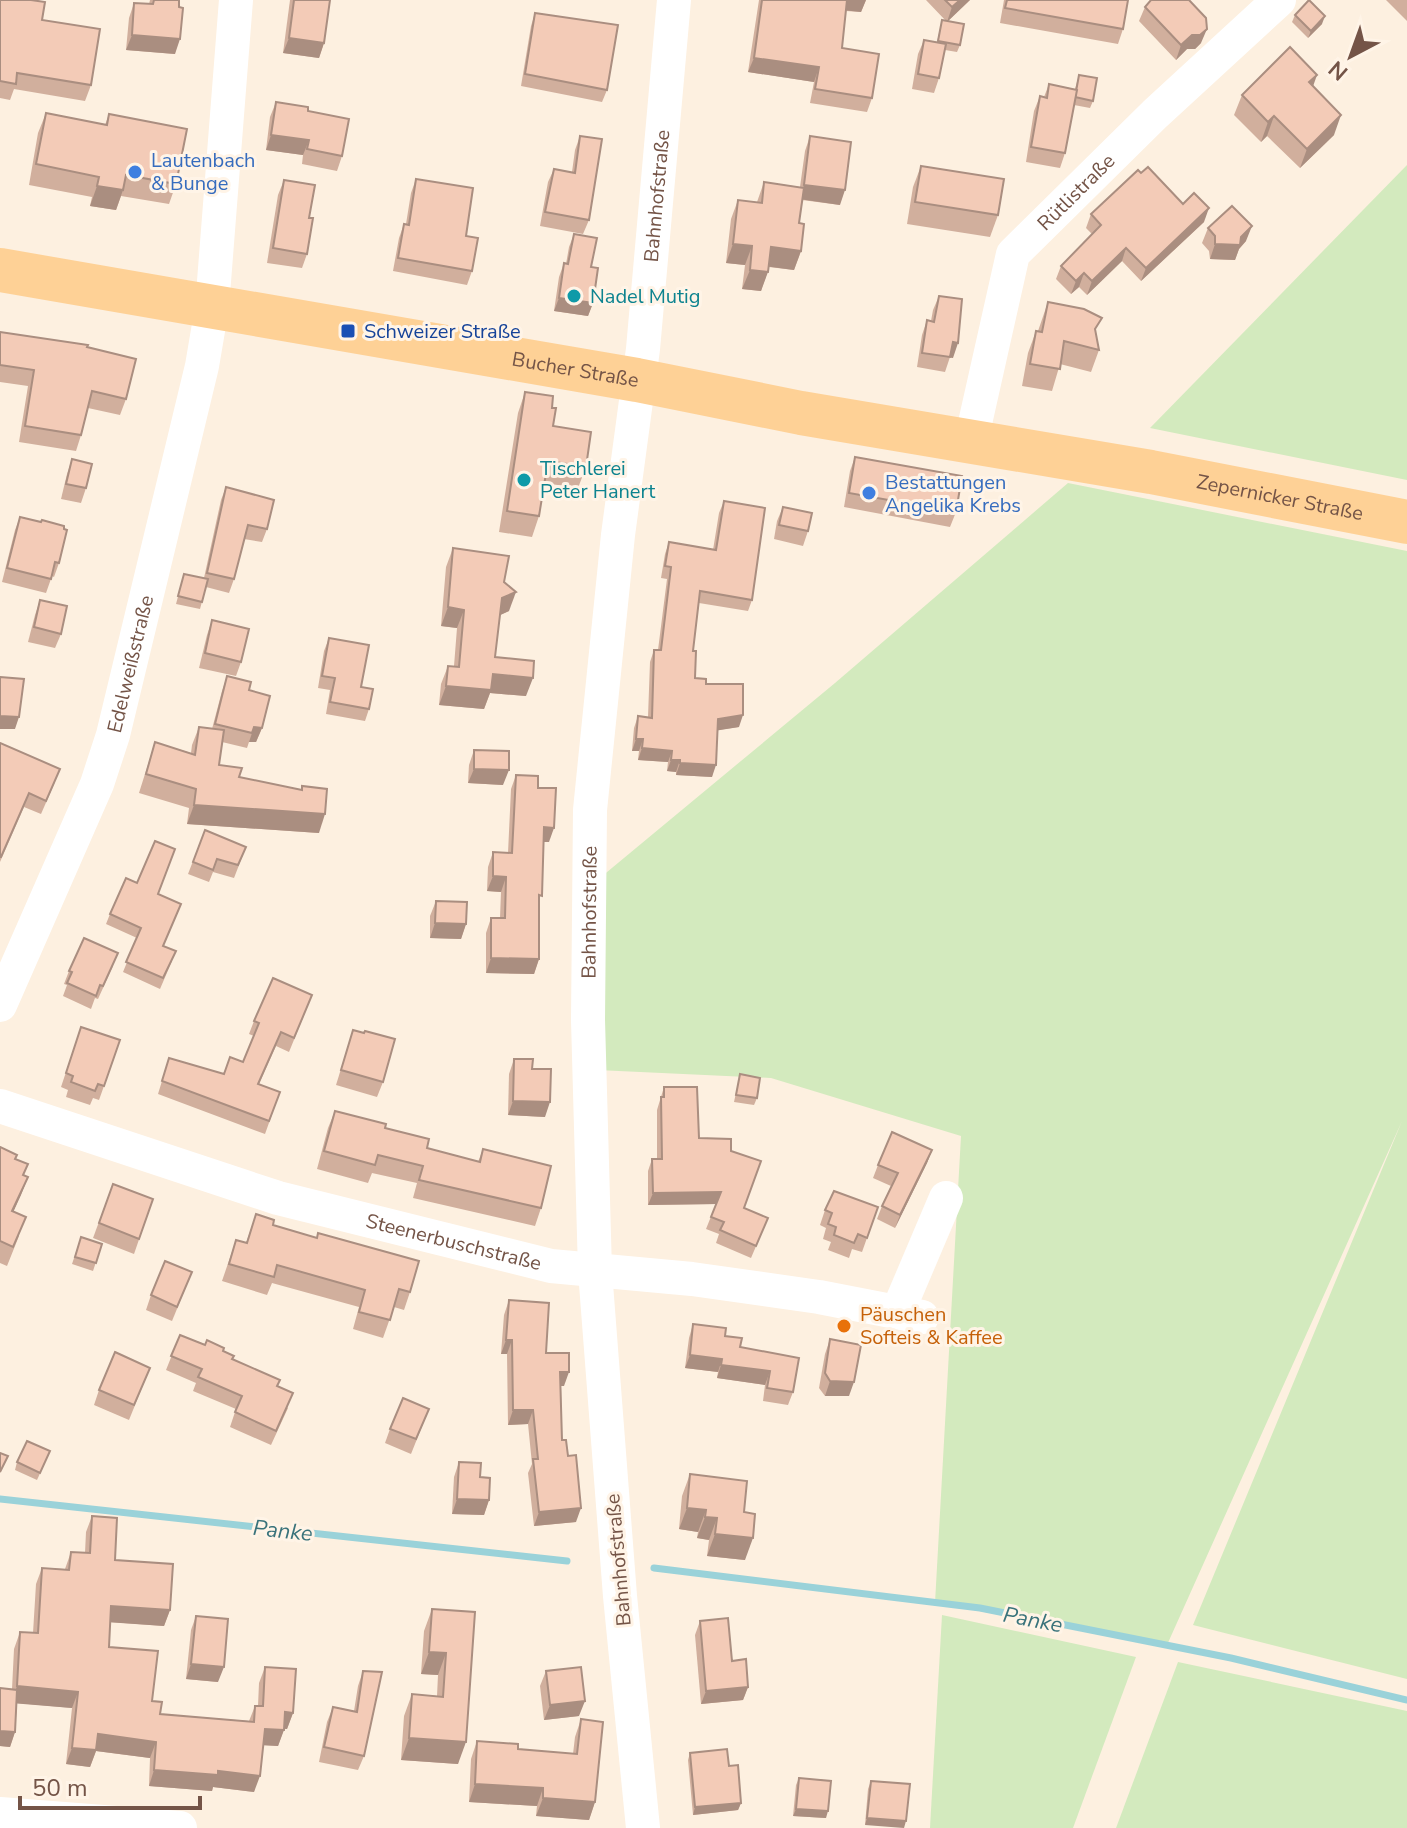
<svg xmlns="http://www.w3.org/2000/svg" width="1407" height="1828" font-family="'Nunito Sans',sans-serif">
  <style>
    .green { fill: #d3eabe }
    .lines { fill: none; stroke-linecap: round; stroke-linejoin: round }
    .stream { stroke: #9ad2d9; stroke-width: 7 }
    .minor { stroke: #fff; stroke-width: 34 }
    .major { stroke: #fed196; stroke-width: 44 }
    .wall { fill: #d1af9d }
    .shaded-wall { fill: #aa8e80 }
    .building { fill: #f3cbb7; stroke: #aa8e80; stroke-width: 2 }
    .shop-dot { fill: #3f7fe0; stroke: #fff4e7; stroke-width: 3 }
    .culture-dot { fill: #0f9aa8; stroke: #fff4e7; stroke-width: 3 }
    .transit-dot { fill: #1a4fb4; stroke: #fff4e7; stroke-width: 3 }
    .food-dot { fill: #e8710a; stroke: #fff4e7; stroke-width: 3 }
    .labels { text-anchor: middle; stroke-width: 6; stroke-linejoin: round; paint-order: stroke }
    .shop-label { font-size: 20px; fill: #366cbe; stroke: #fff4e7; text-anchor: start }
    .street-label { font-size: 20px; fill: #745447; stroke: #fff4e7 }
    .culture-label { font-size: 20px; fill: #0d838f; stroke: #fff4e7; text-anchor: start }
    .transit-label { font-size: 20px; fill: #164399; stroke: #fff4e7; text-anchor: start }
    .food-label { font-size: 20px; fill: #c56008; stroke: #fff4e7; text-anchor: start }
    .water-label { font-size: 22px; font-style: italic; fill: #3a737b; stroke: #fff4e7 }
  </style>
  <rect width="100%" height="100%" fill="#fdf0e0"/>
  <g class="green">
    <polygon points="1407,165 1407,480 1150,428"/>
    <polygon points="1068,483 1407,551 1407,1679 1193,1625 1402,1121 1167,1645 935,1603 961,1136 771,1078 597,1070 589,887 835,683"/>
    <polygon points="942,1615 1136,1657 1073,1828 930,1828"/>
    <polygon points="1178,1662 1407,1711 1407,1828 1116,1828"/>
  </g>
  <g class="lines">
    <g class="stream">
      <polyline points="0,1499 567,1561"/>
      <polyline points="654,1568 980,1608 1231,1658 1407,1700"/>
    </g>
    <g class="minor">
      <path id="s1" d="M971 441 1013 254 1155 114 1279 0"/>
      <path id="s2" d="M0 1005 97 784 113 735 202 366 212 307 236 0"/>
      <path id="s3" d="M0 1106 278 1198 551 1266 692 1279 819 1297 922 1317"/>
      <polyline points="898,1311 946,1198"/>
      <polyline points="0,1814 180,1828"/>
      <path id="s4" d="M643 1828 620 1596 595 1271 588 1020 590 810 618 535 643 349 674 0"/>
    </g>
    <path class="major" id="s5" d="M0 270 637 380 801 413 1151 472 1407 522"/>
  </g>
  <g class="wall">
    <polygon points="0,0 42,20 91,85 85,101 14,89 10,100 0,98"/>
    <polygon points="150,0 179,0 175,54 126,50 129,18 134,3 149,4"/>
    <polygon points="290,0 330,0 324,43 319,58 283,53"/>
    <polygon points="759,0 866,0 861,12 846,11 842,48 872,98 867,112 810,103 814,82 748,72"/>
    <polygon points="926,0 970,0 948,21 960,45 957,52 945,50 939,78 934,93 912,89 918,54 924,40 937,42 942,20 946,21"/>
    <polygon points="1004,0 1128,0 1123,29 1118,44 1000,23"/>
    <polygon points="1386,0 1407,0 1407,21"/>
    <polygon points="1145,7 1201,43 1195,49 1187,49 1176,60 1139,21"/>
    <polygon points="535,13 607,90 602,102 521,86 531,26"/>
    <polygon points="1295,15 1322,24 1308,38 1292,22"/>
    <polygon points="1079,75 1093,101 1090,108 1074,105 1065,153 1060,168 1026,162 1034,111 1040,96 1044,97 1049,84 1075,89"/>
    <polygon points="1313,86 1334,135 1300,168 1267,136 1261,142 1234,115 1242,95"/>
    <polygon points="276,102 308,111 342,156 337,171 302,164 303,155 266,150 270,117"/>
    <polygon points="46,113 105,125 109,114 176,184 169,204 121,196 116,210 90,206 92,197 29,185 38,133"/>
    <polygon points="580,136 589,220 583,234 540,226 548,182 554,169 572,172 575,150"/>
    <polygon points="810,136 840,205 802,200 799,223 801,251 794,270 769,267 761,291 742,289 745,265 726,263 731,219 738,200 757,202 764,182 800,187 805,151"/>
    <polygon points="921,166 998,215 990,237 907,224 913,187"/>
    <polygon points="1141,173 1183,204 1204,222 1141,281 1122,261 1087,295 1079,287 1071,294 1056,279 1061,266 1092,234 1086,228 1091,214"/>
    <polygon points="416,179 466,236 472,271 467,285 393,271 399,238 404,224 406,224 411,193"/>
    <polygon points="284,180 309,218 307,254 302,268 267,263 278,195"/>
    <polygon points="1208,228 1246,241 1239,249 1235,260 1210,259 1209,251 1202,243"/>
    <polygon points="574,234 593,303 588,316 554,311 559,277 564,263 566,264 569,247"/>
    <polygon points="939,296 953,358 950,357 945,372 917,367 922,335 927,320 931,321 933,310"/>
    <polygon points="1048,302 1096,334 1099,350 1091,372 1060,364 1052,391 1022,386 1028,353 1036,331 1038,331"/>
    <polygon points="0,332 87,347 126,399 120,415 88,408 81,435 76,451 19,442 28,386 0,382"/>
    <polygon points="525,392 552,408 553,426 586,467 578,488 544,483 539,516 532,537 499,532 518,413"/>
    <polygon points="855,457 956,512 950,527 844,507 850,471"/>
    <polygon points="72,459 86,488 81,503 61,499 67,474"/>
    <polygon points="226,487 267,529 262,542 244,539 234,579 229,593 206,587 200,609 176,604 184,574 204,578 221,500"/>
    <polygon points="724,501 752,600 748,611 699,603 693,651 695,678 706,684 739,727 718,730 712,777 676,775 676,772 667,771 668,762 638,760 639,751 632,751 634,728 638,716 648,717 650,662 654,650 658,650 667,579 661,578 665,554 669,542 713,550 719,513"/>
    <polygon points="783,507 808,531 803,546 774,539 777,521"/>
    <polygon points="20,517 64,529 59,563 54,577 52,576 46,593 2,582 15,530"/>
    <polygon points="453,548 504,582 509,611 500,615 495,657 526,696 490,693 484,709 439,705 441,684 448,666 454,666 457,628 441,626 446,567"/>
    <polygon points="40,600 61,634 55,648 28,642 35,615"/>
    <polygon points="212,620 241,662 236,676 199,668 207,635"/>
    <polygon points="329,638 369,709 365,721 326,714 330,690 318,688 324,651"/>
    <polygon points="227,676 249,690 262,728 256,742 249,742 247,748 222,742 219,765 239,777 301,790 302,786 319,833 187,824 189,808 139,793 155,742 191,753 192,745 199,727 212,729 222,691"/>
    <polygon points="0,743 55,782 41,814 24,807 0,862"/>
    <polygon points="474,750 503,785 468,783 469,765"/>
    <polygon points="516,775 538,788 549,842 543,842 539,902 539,959 534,974 486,973 486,933 491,918 500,918 501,892 487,891 488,867 493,852 508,853 511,789"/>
    <polygon points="205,830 246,847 234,878 213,872 209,882 188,874"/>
    <polygon points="158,894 163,947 172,961 160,989 123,972 137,938 106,924 110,914"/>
    <polygon points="436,901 466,924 461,939 430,938 430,916"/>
    <polygon points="113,966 98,999 95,998 91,1009 63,996 67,985 64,984 69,971"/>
    <polygon points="307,1008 289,1052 276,1046 259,1084 280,1092 265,1134 158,1094 169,1058 224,1074 243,1062 254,1036 249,1034 254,1021"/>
    <polygon points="81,1027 104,1086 99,1100 93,1098 90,1105 66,1097 68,1090 61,1087"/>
    <polygon points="353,1030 364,1033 383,1082 377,1097 336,1085"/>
    <polygon points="514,1059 545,1117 508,1115 509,1074"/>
    <polygon points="740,1074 757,1098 754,1105 734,1102"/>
    <polygon points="664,1087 699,1138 731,1151 744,1208 768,1218 751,1258 716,1243 719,1234 706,1229 716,1204 648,1205 648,1171 652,1159 657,1159 657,1110"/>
    <polygon points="335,1111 385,1128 427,1148 478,1162 483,1149 541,1208 535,1226 413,1198 417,1183 372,1173 368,1183 317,1169 328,1128"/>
    <polygon points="0,1147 16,1159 24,1175 28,1177 13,1212 19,1236 7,1266 0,1263"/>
    <polygon points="932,1150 927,1163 895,1228 877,1219 882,1206 891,1186 873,1178 878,1165"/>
    <polygon points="113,1184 153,1199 134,1254 93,1238"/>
    <polygon points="878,1207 862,1252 852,1249 849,1258 828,1250 831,1242 823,1239 826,1228 820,1225 825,1210"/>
    <polygon points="256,1214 273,1225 410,1292 404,1310 394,1307 383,1338 353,1329 359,1307 272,1283 267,1295 222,1281 236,1240 246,1243"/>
    <polygon points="81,1237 102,1244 93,1271 72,1264"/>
    <polygon points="186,1287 172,1321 146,1310 151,1295"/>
    <polygon points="509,1300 546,1353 564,1386 561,1386 562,1440 576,1522 534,1526 528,1473 532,1464 528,1424 508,1425 507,1354 501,1354 504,1315"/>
    <polygon points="693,1324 725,1336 793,1392 788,1405 763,1401 765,1385 717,1378 718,1372 685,1368 689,1338"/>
    <polygon points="180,1335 223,1351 288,1408 271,1445 230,1427 236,1409 193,1391 196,1383 166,1370"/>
    <polygon points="830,1339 849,1396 825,1396 819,1388 825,1354"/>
    <polygon points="150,1368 129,1420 94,1405 99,1390"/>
    <polygon points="429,1409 411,1454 385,1443 390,1429"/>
    <polygon points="50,1451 37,1480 15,1470 17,1462"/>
    <polygon points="459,1462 480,1477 489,1500 484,1515 452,1514 454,1477"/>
    <polygon points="690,1474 744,1512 745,1560 707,1556 709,1540 697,1538 698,1532 679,1529 682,1496"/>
    <polygon points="92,1516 115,1560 170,1610 164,1626 110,1622 109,1647 152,1701 160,1714 249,1721 255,1706 258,1706 259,1683 265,1667 293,1713 287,1729 284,1729 278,1746 263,1745 254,1792 213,1787 212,1791 149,1786 150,1758 96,1751 90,1767 66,1764 72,1708 17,1703 15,1732 10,1747 0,1746 0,1688 12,1689 14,1649 20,1632 33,1633 36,1584 42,1568 65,1569 71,1552 85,1553 86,1532"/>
    <polygon points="432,1609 475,1612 458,1764 401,1760 404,1716 412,1694 437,1696 438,1675 421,1674 424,1631"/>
    <polygon points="196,1616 218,1682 186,1679 191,1630"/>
    <polygon points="700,1621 732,1661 748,1687 743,1700 701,1704 695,1635"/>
    <polygon points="363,1671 364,1756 358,1770 319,1762 327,1722 333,1707 354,1711 358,1686"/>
    <polygon points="546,1671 579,1716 544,1720 540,1686"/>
    <polygon points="581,1719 595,1802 589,1820 536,1816 537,1806 469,1802 471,1759 477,1741 518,1749 573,1754 575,1737"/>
    <polygon points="690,1753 729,1766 741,1803 738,1810 693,1815 688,1760"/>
    <polygon points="799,1778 826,1818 793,1816 796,1785"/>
    <polygon points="871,1781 910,1784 865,1825 868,1789"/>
  </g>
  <g class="shaded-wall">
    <polygon points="846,0 866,0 861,12 842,10"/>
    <polygon points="960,0 970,0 947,22 952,7"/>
    <polygon points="1325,16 1322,24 1308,38 1311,31"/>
    <polygon points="1207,29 1201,43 1195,49 1187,49 1176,60 1181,45 1192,35"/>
    <polygon points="132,35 180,39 175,54 126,50"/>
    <polygon points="289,38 324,43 319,58 283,53"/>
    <polygon points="754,58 819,67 814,82 748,72"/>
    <polygon points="1317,75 1310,95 1309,82"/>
    <polygon points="1341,115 1334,135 1300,168 1307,149"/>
    <polygon points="1274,116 1267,136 1261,142 1268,122"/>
    <polygon points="271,135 309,140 303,155 266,150"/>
    <polygon points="804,185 845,190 840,205 799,199"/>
    <polygon points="97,186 123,190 116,210 90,206"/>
    <polygon points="1209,208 1204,222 1141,281 1146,268"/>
    <polygon points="1252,226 1246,241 1239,249 1235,260 1210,259 1215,244 1241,237"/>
    <polygon points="733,244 752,246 745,265 726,263"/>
    <polygon points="771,247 801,251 794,270 764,266"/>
    <polygon points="1126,248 1122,261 1087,295 1092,281"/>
    <polygon points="750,270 768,272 761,291 742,289"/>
    <polygon points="1084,273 1079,287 1071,294 1076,281"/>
    <polygon points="559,298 593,303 588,316 554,311"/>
    <polygon points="953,342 958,343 953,358 947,357"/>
    <polygon points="516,592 509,611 496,617 502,598"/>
    <polygon points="448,607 464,610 457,628 441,626"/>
    <polygon points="493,674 533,678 526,696 490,693 484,709 439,705 446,686"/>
    <polygon points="743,715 739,727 714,731 718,719"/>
    <polygon points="0,716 19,717 15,729 0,729"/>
    <polygon points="254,727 262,728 256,742 249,742"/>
    <polygon points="636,739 643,739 639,751 632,751"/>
    <polygon points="642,748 672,751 668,762 638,760"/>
    <polygon points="671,760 680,760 676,772 667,771"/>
    <polygon points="680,763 716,765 712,777 676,775"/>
    <polygon points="474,769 509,770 503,785 468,783"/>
    <polygon points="194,805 325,814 319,833 187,824"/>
    <polygon points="544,827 554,828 549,842 539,842"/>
    <polygon points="493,876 506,877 501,892 487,891"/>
    <polygon points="435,923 466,924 461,939 430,938"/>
    <polygon points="491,958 539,959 534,974 486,973"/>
    <polygon points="513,1101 550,1102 545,1117 508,1115"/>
    <polygon points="932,1150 927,1163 895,1228 900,1215"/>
    <polygon points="28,1177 21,1195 5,1230 12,1211"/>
    <polygon points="721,1192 717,1204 648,1205 653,1193"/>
    <polygon points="506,1340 512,1340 507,1354 501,1354"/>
    <polygon points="690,1355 722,1359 718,1372 685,1368"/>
    <polygon points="721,1365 770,1371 765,1385 717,1378"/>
    <polygon points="560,1372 569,1372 564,1386 555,1386"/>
    <polygon points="830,1381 854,1382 849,1396 825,1396"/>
    <polygon points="513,1410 533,1410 528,1424 508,1425"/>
    <polygon points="457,1499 489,1500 484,1515 452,1514"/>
    <polygon points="581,1508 576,1522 534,1526 539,1512"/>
    <polygon points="687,1508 706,1510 698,1532 679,1529"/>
    <polygon points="705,1517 717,1518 709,1540 697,1538"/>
    <polygon points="715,1534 753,1538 745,1560 707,1556"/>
    <polygon points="111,1606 170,1610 164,1626 106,1622"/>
    <polygon points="429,1652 446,1653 438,1675 421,1674"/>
    <polygon points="191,1664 224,1667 218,1682 186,1679"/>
    <polygon points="17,1686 78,1692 72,1708 11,1703"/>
    <polygon points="748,1687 743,1700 701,1704 706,1691"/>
    <polygon points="585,1701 579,1716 544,1720 550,1705"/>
    <polygon points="285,1712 293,1713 287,1729 279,1728"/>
    <polygon points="265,1729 284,1730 278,1746 259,1745"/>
    <polygon points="0,1731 15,1732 10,1747 0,1746"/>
    <polygon points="98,1734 156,1742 150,1758 96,1751 90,1767 66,1764 72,1748"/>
    <polygon points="409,1738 466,1742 458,1764 401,1760"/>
    <polygon points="154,1770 218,1771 260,1776 254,1792 213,1787 212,1791 149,1786"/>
    <polygon points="475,1784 543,1788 537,1806 469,1802"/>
    <polygon points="543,1798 595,1802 589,1820 536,1816"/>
    <polygon points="741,1803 738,1810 693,1815 695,1807"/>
    <polygon points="796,1809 828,1811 826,1818 793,1816"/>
    <polygon points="867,1818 906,1821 904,1828 865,1825"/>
  </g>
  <g class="building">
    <polygon points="0,0 31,0 45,2 42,20 100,29 91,85 17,73 16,84 0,81"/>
    <polygon points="154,0 179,0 179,7 183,8 180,39 132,35 134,3 153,4"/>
    <polygon points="294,0 330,0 324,43 289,38"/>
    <polygon points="762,0 847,0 842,48 879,54 872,98 815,89 819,67 754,58"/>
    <polygon points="945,0 960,0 952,7"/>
    <polygon points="1007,0 1128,0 1123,29 1005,8"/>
    <polygon points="1151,0 1189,0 1206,18 1207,29 1200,35 1192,35 1181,45 1145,7"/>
    <polygon points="1309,0 1325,16 1311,31 1295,15"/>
    <polygon points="535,13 618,25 607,90 525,74"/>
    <polygon points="942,20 964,24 960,45 938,41"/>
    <polygon points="924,40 946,44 939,78 918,74"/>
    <polygon points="1290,47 1317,75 1309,82 1341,115 1307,149 1274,116 1268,122 1242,95"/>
    <polygon points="1079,75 1097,78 1093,101 1075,97"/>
    <polygon points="1049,84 1077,90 1065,153 1031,147 1040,96 1047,98"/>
    <polygon points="276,102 308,107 308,111 349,119 342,156 307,149 309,140 271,135"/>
    <polygon points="46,113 107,125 109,114 187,129 176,184 126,175 123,190 97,186 99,177 36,164"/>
    <polygon points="580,136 602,139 589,220 545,212 554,169 575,173"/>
    <polygon points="810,136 851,142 845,190 804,185"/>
    <polygon points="921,166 1004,179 998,215 915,202"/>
    <polygon points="1148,167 1183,204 1194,193 1209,208 1146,268 1126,248 1092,281 1084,273 1076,281 1061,266 1101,225 1091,214 1138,170 1141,173"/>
    <polygon points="416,179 473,188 466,236 478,238 472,271 398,258 404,224 409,225"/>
    <polygon points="284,180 315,185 309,218 313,218 307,254 273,248"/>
    <polygon points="764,182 804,188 799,223 804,224 801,251 771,247 768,272 750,270 752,246 733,244 738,200 762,203"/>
    <polygon points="1232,206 1252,226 1241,237 1240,245 1215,244 1215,236 1208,228"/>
    <polygon points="574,234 597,238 591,267 598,268 593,303 559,298 564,263 568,264"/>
    <polygon points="939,296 962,299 958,343 953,342 950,357 922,353 927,320 934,322"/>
    <polygon points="1048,302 1084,309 1102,318 1095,329 1099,350 1064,341 1060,369 1030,364 1036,331 1042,332"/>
    <polygon points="0,332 88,345 87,347 136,359 126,399 92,391 81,435 25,426 34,370 0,365"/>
    <polygon points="525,392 553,396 552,408 556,408 553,426 591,432 586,467 548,461 539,516 507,511"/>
    <polygon points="855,457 962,476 956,512 849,493"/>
    <polygon points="72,459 92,464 86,488 66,484"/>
    <polygon points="226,487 274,500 267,529 248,525 234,579 207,573"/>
    <polygon points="724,501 765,508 752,600 700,591 693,651 696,651 695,678 706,679 706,684 743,684 743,715 718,719 716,765 680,763 680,760 671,760 672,751 642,748 643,739 636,739 638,716 652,718 654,650 661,650 671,567 665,566 669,542 716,550"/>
    <polygon points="783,507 812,513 808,531 779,525"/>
    <polygon points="20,517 41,522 42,520 64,526 64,529 67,530 59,563 55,562 51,579 7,568"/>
    <polygon points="453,548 509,556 504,582 516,592 502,598 495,657 534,661 533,678 493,674 491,690 446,686 448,666 459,667 464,610 448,607"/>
    <polygon points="184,574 208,579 202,602 178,596"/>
    <polygon points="40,600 67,606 61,634 34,627"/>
    <polygon points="212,620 249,629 241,662 205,653"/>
    <polygon points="329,638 369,645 361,687 373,689 369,709 330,702 335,678 322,676"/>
    <polygon points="227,676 251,682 249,690 270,696 262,728 254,727 252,733 215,724"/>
    <polygon points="0,677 24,679 19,717 0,716"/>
    <polygon points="199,727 224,730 219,765 242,768 239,777 302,790 302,786 327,789 325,814 194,805 196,789 146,774 155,742 195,755"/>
    <polygon points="0,743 60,769 46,801 29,793 1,857 0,857"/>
    <polygon points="474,750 509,751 509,770 474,769"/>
    <polygon points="516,775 538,776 538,788 556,788 554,828 544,827 542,896 539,895 539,959 491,958 491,918 505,918 506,877 493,876 493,852 512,853"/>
    <polygon points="205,830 246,847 238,865 217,859 213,870 193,862"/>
    <polygon points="155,841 175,849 158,894 181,904 163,946 176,951 163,978 126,962 141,928 110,914 126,878 137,883"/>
    <polygon points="436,901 467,902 466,924 435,923"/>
    <polygon points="84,938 118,953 103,986 100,985 96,996 67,983 72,972 69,971"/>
    <polygon points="273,978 312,995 294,1038 281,1032 258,1084 280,1092 269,1121 162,1081 169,1058 224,1074 230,1057 243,1062 259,1023 254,1021"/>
    <polygon points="81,1027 120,1040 104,1086 98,1084 95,1091 71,1082 73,1076 66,1073"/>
    <polygon points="353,1030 364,1033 365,1031 395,1039 383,1082 341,1070"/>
    <polygon points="514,1059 533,1059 532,1069 551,1069 550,1102 513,1101"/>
    <polygon points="740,1074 760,1078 757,1098 736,1095"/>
    <polygon points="664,1087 697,1087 699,1138 731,1139 731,1151 761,1161 744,1208 768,1218 756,1246 720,1230 724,1222 711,1217 721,1192 653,1193 652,1159 662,1159 661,1097 664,1097"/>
    <polygon points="335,1111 386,1124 385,1128 429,1139 427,1148 480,1162 483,1149 551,1166 541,1208 419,1180 423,1166 378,1155 375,1165 324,1151"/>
    <polygon points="892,1132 932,1150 900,1215 882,1206 898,1173 878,1165"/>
    <polygon points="0,1147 17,1155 15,1159 28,1164 23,1175 28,1177 12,1211 26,1217 13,1247 0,1241"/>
    <polygon points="113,1184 153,1199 139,1239 99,1223"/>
    <polygon points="834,1191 878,1207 867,1238 858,1234 854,1243 834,1235 836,1227 828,1224 832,1213 825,1210"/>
    <polygon points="256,1214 274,1220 273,1225 317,1238 318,1233 419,1261 410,1292 399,1289 390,1320 359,1312 365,1290 277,1265 274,1277 229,1264 236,1240 247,1243"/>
    <polygon points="81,1237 102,1244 96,1263 75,1257"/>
    <polygon points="165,1261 192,1272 177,1307 151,1295"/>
    <polygon points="509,1300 549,1303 546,1353 569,1353 569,1372 560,1372 562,1440 566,1440 568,1456 576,1455 581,1508 539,1512 533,1459 538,1459 533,1410 513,1410 512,1340 506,1340"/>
    <polygon points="693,1324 726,1328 725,1336 742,1338 740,1347 799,1358 793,1392 767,1388 770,1371 721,1365 722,1359 690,1355"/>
    <polygon points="180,1335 205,1345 207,1340 224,1348 223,1351 234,1356 232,1359 280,1380 277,1386 293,1393 276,1431 235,1412 242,1396 198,1377 202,1369 171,1356"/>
    <polygon points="830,1339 861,1345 854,1382 830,1381 825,1373"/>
    <polygon points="115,1352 150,1368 134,1405 99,1390"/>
    <polygon points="403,1398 429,1409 416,1439 390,1429"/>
    <polygon points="27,1441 50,1451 40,1473 17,1462"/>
    <polygon points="0,1453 8,1456 0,1472"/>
    <polygon points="459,1462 481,1463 480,1477 490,1478 489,1500 457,1499"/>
    <polygon points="690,1474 747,1481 744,1512 755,1514 753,1538 715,1534 717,1518 705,1517 706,1510 687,1508"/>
    <polygon points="92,1516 117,1518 115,1560 173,1564 170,1610 111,1606 109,1647 158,1651 152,1701 162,1702 160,1714 254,1722 255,1706 263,1706 265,1667 296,1669 293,1713 285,1712 284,1730 265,1729 260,1776 218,1771 218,1775 154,1770 156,1742 98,1734 96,1750 72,1748 78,1692 17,1686 20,1632 38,1633 42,1568 69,1570 71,1552 90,1553"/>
    <polygon points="432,1609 475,1612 466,1742 409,1738 412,1694 443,1697 446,1653 429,1652"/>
    <polygon points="196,1616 228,1619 224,1667 191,1664"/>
    <polygon points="728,1618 732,1661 746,1659 748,1687 706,1691 700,1621"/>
    <polygon points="581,1667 585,1701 550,1705 546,1671"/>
    <polygon points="363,1671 382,1672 364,1756 324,1747 333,1707 357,1712"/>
    <polygon points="0,1688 17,1690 15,1732 0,1731"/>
    <polygon points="581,1719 603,1722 595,1802 543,1798 543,1788 475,1784 477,1741 518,1744 518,1749 577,1754"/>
    <polygon points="727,1749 729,1766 738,1765 741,1803 695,1807 690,1753"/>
    <polygon points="799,1778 831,1781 828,1811 796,1809"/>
    <polygon points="871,1781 910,1784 906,1821 867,1818"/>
  </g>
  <g class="shop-dot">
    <circle cx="135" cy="172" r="8"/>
    <circle cx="869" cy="493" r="8"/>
  </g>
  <g class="culture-dot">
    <circle cx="574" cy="296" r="8"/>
    <circle cx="524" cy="480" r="8"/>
  </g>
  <rect class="transit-dot" x="340" y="323" width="16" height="16" rx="4"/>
  <circle class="food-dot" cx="844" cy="1326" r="8"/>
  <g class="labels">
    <g class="shop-label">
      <text x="151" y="167">Lautenbach<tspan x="151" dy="23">&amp; Bunge</tspan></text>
      <text x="885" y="489">Bestattungen<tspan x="885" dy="23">Angelika Krebs</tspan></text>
    </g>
    <g class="street-label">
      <text dy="7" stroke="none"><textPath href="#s1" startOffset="280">Rütlistraße</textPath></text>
      <text dy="7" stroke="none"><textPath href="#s4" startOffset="1638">Bahnhofstraße</textPath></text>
      <text dy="7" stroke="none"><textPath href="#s5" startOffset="584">Bucher Straße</textPath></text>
      <text dy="7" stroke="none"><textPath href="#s5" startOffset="1300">Zepernicker Straße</textPath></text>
      <text dy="7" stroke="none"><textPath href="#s2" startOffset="366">Edelweißstraße</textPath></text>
      <text dy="7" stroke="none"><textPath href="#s4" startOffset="918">Bahnhofstraße</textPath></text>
      <text dy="7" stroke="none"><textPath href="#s3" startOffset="474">Steenerbuschstraße</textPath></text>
      <text transform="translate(618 1560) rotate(-95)" y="7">Bahnhofstraße</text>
    </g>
    <g class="culture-label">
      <text x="590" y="303">Nadel Mutig</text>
      <text x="540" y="475">Tischlerei<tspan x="540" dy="23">Peter Hanert</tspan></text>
    </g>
    <g class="transit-label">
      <text x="364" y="338">Schweizer Straße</text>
    </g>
    <g class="food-label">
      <text x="860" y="1321">Päuschen<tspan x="860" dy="23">Softeis &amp; Kaffee</tspan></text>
    </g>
    <g class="water-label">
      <text transform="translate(283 1530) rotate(6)" y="8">Panke</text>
      <text transform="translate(1033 1619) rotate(11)" y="8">Panke</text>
    </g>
  </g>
  <g transform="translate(1351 56) rotate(221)" stroke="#fff4e7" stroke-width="6" paint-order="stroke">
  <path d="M0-6L14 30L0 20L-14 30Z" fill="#745447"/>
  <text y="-12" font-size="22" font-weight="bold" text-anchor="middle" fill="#745447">N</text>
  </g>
  <path d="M20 1796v12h180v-12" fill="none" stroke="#745447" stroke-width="4"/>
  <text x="32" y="1796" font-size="24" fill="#745447" stroke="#fff4e7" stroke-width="6" paint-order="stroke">50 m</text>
</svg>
